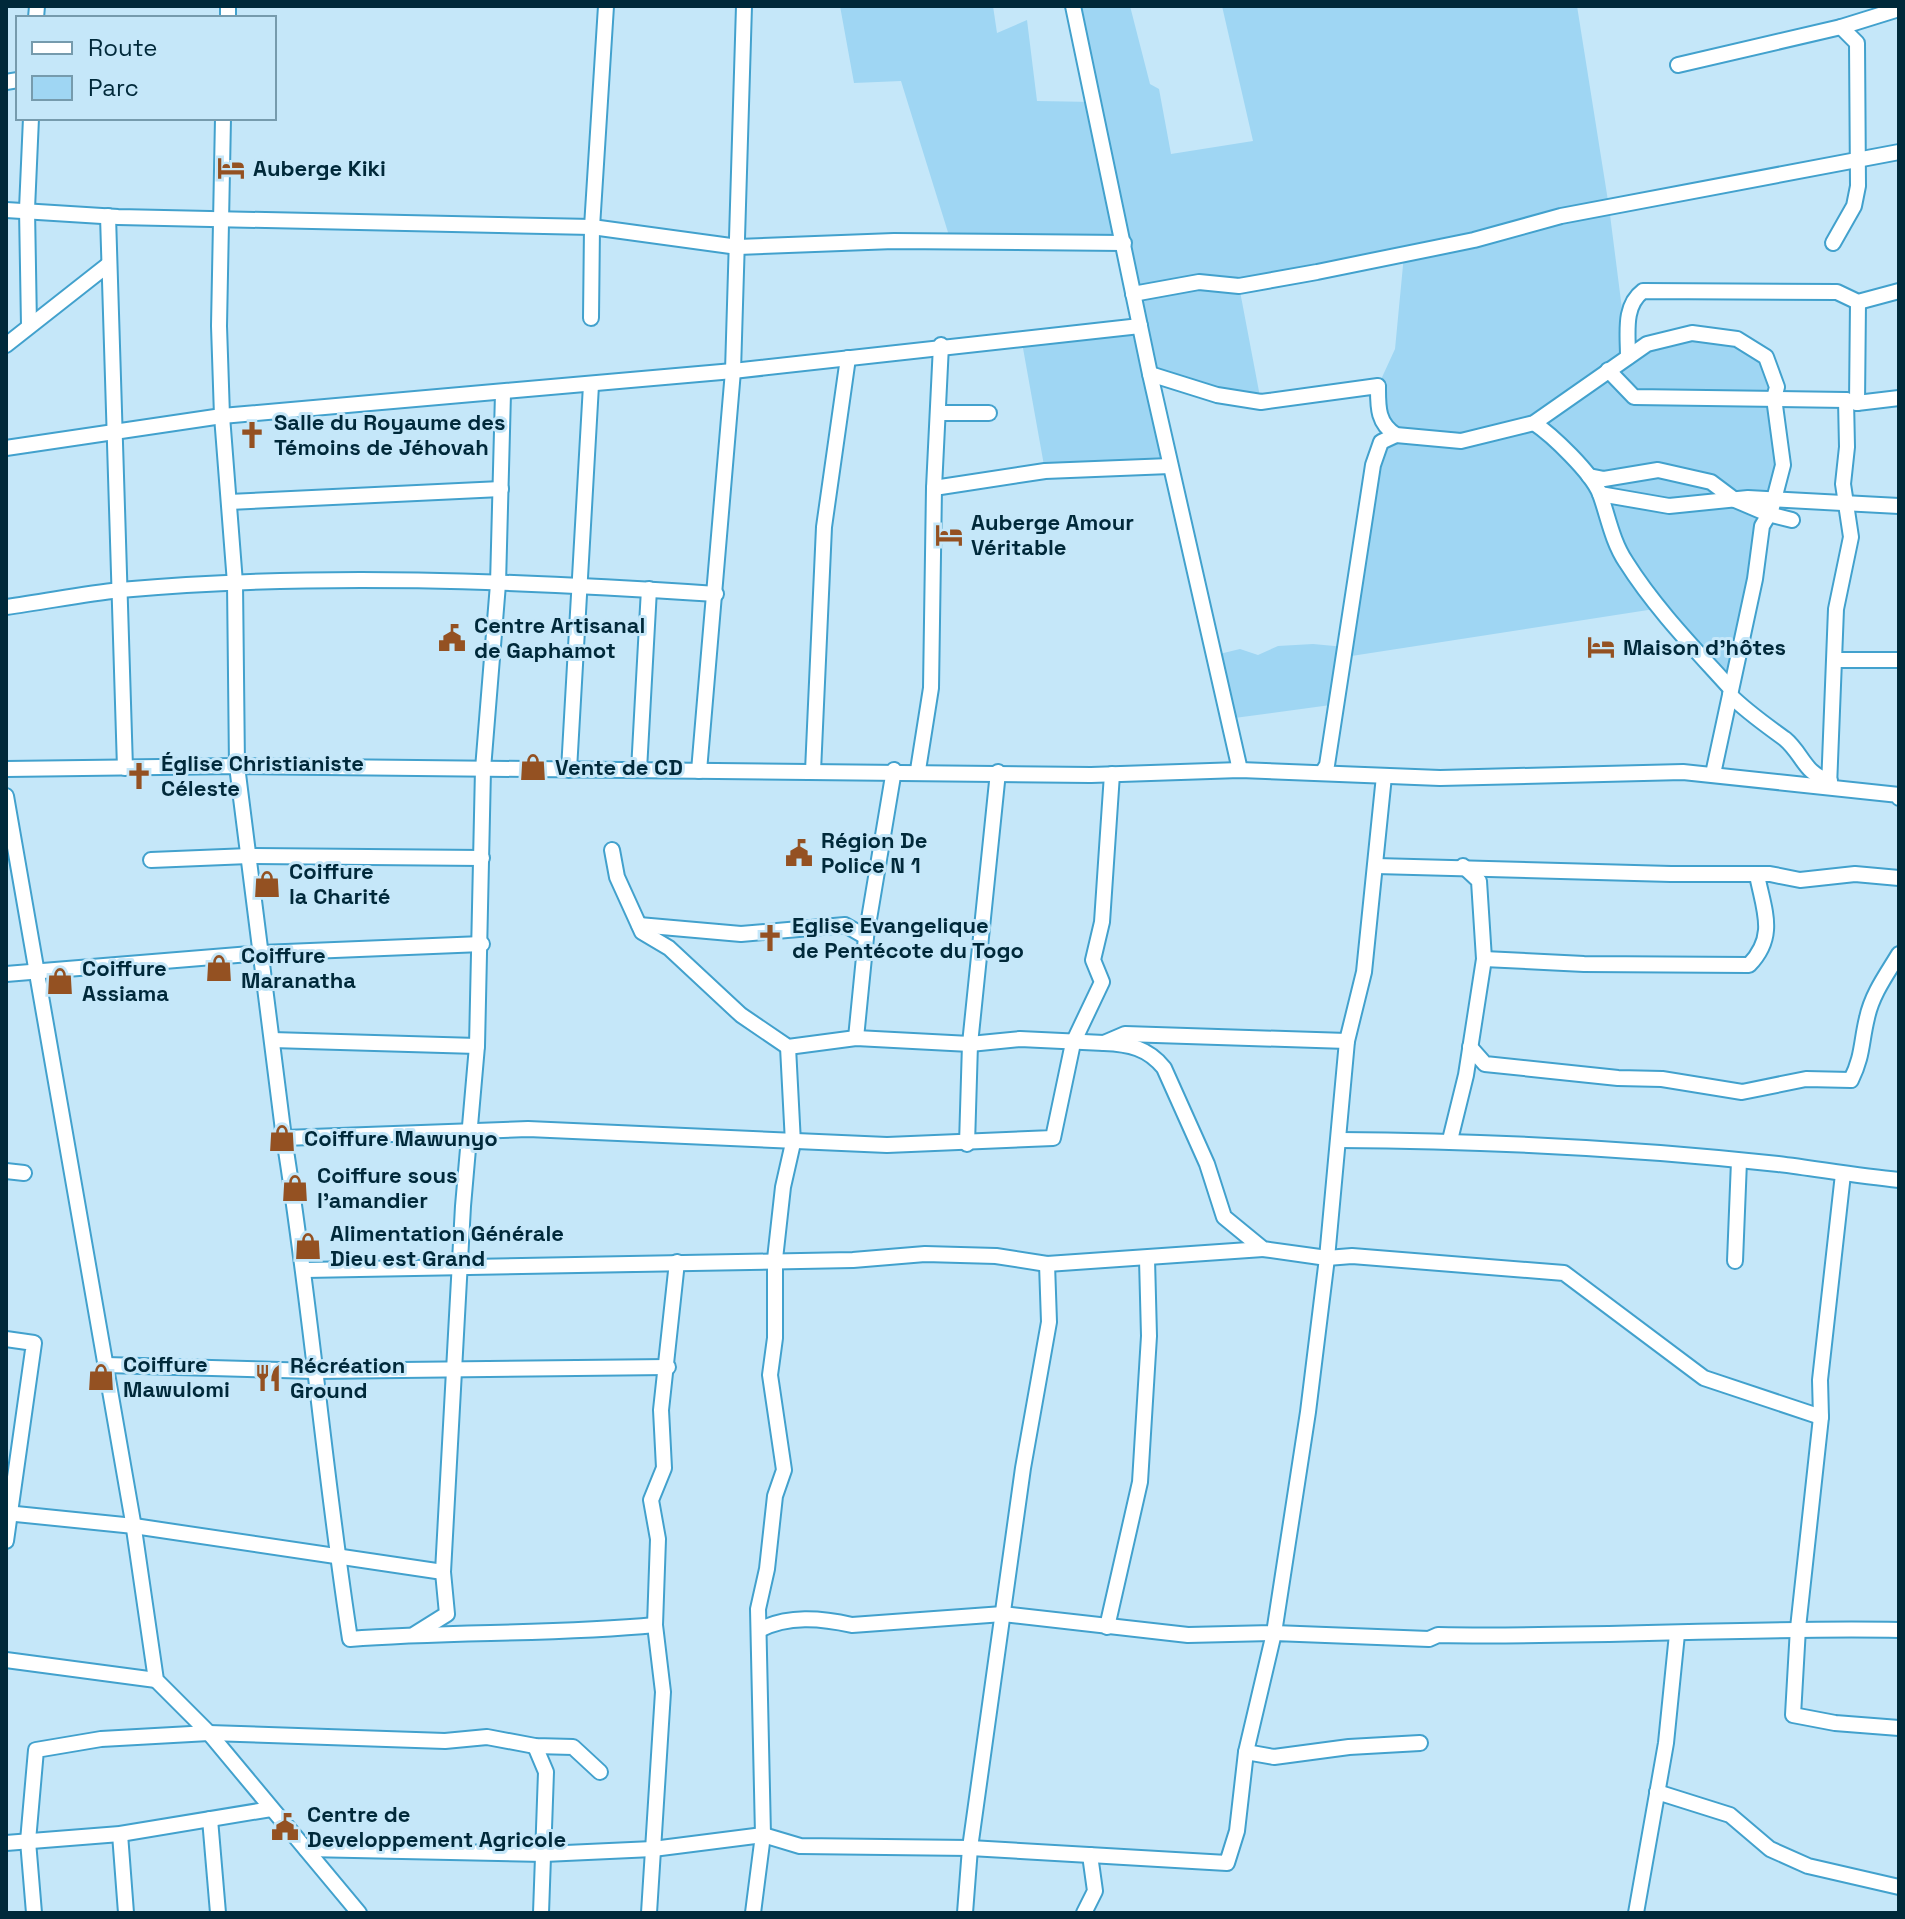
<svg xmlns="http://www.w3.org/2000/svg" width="1905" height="1919" font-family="'Space Grotesk',sans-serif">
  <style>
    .green { fill: #9fd6f3 }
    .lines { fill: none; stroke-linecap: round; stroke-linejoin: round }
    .minor-casing { stroke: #42a1cd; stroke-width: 18 }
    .minor { stroke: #fff; stroke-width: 14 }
    .labels { text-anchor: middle; stroke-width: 6; stroke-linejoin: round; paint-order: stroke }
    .poi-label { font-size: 22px; font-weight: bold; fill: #00293a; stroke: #c5e7f9; text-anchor: start }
  </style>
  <rect width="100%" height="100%" fill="#c5e7f9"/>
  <polygon class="green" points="840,6 993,6 997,33 1027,20 1037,101 1094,102 1075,6 1130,6 1150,84 1159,89 1171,154 1253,141 1222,6 1577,6 1609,207 1628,356 1660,339 1737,339 1775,374 1783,465 1731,689 1661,608 1345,657 1338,704 1227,719 1211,656 1240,649 1258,655 1278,646 1313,644 1345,647 1381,442 1395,435 1381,420 1378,386 1395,349 1404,255 1239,286 1261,402 1151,374 1170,466 1045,471 1021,337 1139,325 1123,243 951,242 901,81 854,83"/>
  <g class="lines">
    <g class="minor-casing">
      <g id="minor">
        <polyline points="1073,6 1150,374 1240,770"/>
        <polyline points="36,18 37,6"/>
        <polyline points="228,18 228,6"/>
        <polyline points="1678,65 1841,27 1899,9"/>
        <polyline points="6,82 18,80"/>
        <polyline points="223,118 219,326 222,416 235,583 237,766 284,1138 528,1129 887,1145 1053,1138 1073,1043 1102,982 1093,960 1102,922 1112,774"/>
        <polyline points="6,210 118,217 592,227 738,247 894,241 1124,243"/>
        <polyline points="108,216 125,768"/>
        <polyline points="1833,243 1854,206 1858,186 1857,43 1841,27"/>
        <polyline points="1133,294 1199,282 1239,286 1317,272 1474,240 1561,216 1899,152"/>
        <polyline points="591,318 592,227 606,6"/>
        <polyline points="29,326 27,209 31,118"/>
        <polyline points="6,345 109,264"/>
        <path d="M1628 357C1628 333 1623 306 1643 291L1837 292 1858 302 1899 291"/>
        <polyline points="1608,370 1634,397 1846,400"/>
        <path d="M1150 374 1217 395 1261 402 1378 386C1378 406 1377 423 1396 435L1461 441 1534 423 1647 344 1692 333 1737 339 1766 357 1777 387 1774 398 1783 465 1771 511 1762 526 1755 579 1713 774"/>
        <polyline points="1857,403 1858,302"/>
        <polyline points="938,413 989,413"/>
        <path d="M1534 423C1552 435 1592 473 1600 494 1608 516 1612 541 1626 562 1655 608 1694 648 1731 689"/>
        <polyline points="6,448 222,416 733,371 1140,326"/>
        <polyline points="1589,476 1604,479 1658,470 1711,482 1735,500 1768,514 1792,520"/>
        <polyline points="934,488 1045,471 1170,466"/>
        <polyline points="1600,494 1669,506 1748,498 1899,506"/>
        <polyline points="229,502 501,489"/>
        <path d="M6 607C44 602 82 594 120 590 317 572 519 581 716 594"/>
        <polyline points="1837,660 1899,660"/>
        <path d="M1730 695C1747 712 1766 725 1785 739 1803 754 1804 774 1830 781"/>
        <polyline points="6,769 237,766 1091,775 1240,770 1440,778 1683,772 1899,795 1899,798"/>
        <polyline points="569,770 591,385"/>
        <polyline points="639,770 649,589"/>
        <polyline points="918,770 931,688 934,488 941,345"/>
        <polyline points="699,771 733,371 744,6"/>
        <polyline points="813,771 824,527 848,358"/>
        <polyline points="1322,773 1327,765 1373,465 1381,442 1396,435"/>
        <polyline points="1829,787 1836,609 1851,537 1843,484 1847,447 1846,400 1857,403 1899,398"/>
        <polyline points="6,796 133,1522 156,1680 209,1733 359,1913"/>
        <polyline points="612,850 617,877 642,932 669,948 741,1015 788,1047 856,1038 970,1044 1020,1039 1104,1043 1125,1034 1347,1041"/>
        <polyline points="151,860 249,856 482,858"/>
        <polyline points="1376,866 1671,874 1770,874 1800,880 1855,874 1899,878"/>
        <polyline points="639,925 741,934 845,925 866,937"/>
        <path d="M1484 959 1584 964 1749 965C1777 936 1764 911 1757 875"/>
        <polyline points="6,974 261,953 482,944"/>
        <polyline points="856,1038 866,937 894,770"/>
        <polyline points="272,1040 477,1046"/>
        <path d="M1104 1043C1129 1044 1148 1048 1164 1068L1207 1164 1224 1217 1263 1249 1327 1258 1352 1256 1564 1273 1704 1378 1821 1417"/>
        <path d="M1470 1047 1485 1064 1618 1078 1662 1079 1742 1092 1806 1079 1851 1080C1863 1056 1861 1042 1867 1018 1872 994 1887 974 1899 954"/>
        <path d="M284 1138C311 1305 324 1472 350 1639 451 1631 553 1635 655 1625"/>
        <path d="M1339 1140C1485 1141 1632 1148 1778 1164 1818 1169 1858 1176 1899 1180"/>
        <polyline points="1450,1140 1466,1075 1484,959 1479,881 1463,866"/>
        <polyline points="967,1144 970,1044 998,772"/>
        <polyline points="6,1171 24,1173"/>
        <polyline points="1843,1174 1820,1380 1821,1417 1798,1628 1793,1715 1835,1723 1899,1728"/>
        <polyline points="1735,1261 1739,1161"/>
        <polyline points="305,1270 853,1260 925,1254 996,1256 1047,1264 1263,1249"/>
        <polyline points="6,1339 34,1343 6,1541"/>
        <polyline points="106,1365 314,1371 668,1367"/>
        <polyline points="6,1513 134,1526 443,1572"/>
        <polyline points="1107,1627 1140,1482 1149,1336 1147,1259"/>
        <path d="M759 1630C788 1615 821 1618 852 1625L1003 1614 1188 1635 1274 1633 1308 1412 1327 1258 1347 1041 1364 972 1384 776"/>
        <polyline points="415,1634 447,1614 443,1572 463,1206 477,1046 483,769 498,584 503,393"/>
        <polyline points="6,1660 156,1680"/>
        <polyline points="535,1746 546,1772 541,1913"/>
        <polyline points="1246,1752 1274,1757 1349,1747 1420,1743"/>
        <polyline points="1657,1792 1730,1815 1770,1849 1808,1866 1899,1887"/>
        <polyline points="210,1819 218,1913"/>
        <polyline points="120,1834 126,1913"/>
        <polyline points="6,1843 120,1834 271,1809"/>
        <path d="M306 1849 544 1854 653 1849 763 1835 800 1846 970 1848 1227 1863 1237 1831 1246 1752 1274 1633 1429 1639 1438 1635C1592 1638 1745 1627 1899 1630"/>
        <polyline points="34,1913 28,1841 36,1750 101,1739 209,1733 445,1741 487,1737 535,1746 573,1747 600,1772"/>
        <polyline points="649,1913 663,1692 655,1625 658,1539 651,1500 664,1468 661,1410 677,1262"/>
        <polyline points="753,1913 763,1835 758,1609 767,1569 775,1496 784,1470 770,1375 775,1338 775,1259 783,1187 793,1143 788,1047"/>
        <polyline points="965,1913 970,1848 1023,1468 1049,1322 1047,1264"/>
        <polyline points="1084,1913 1095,1891 1090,1855"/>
        <polyline points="1636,1913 1666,1743 1677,1634"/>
      </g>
    </g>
    <use href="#minor" class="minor"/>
  </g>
  <defs>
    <g id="hotel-bare" transform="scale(2.16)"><path d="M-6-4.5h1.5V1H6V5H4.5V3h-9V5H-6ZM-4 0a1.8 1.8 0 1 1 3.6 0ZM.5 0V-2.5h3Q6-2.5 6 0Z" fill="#945122" stroke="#c5e7f9" stroke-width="2.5" paint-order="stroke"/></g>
    <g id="church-bare" transform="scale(2.16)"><path d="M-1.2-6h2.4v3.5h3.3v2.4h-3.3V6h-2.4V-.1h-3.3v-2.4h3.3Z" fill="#945122" stroke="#c5e7f9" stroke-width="2.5" paint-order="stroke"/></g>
    <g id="civic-bare" transform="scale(2.16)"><path d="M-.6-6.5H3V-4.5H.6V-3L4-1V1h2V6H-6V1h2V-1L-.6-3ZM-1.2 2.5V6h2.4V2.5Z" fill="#945122" stroke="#c5e7f9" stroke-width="2.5" paint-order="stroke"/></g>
    <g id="shop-bare" transform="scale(2.16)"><path d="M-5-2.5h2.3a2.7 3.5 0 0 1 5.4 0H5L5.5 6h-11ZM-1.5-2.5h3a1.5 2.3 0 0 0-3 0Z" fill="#945122" stroke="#c5e7f9" stroke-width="2.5" paint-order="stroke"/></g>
    <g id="restaurant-bare" transform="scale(2.16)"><path d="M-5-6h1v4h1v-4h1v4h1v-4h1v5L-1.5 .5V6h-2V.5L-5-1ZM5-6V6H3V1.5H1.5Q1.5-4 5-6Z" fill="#945122" stroke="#c5e7f9" stroke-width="2.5" paint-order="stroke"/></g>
  </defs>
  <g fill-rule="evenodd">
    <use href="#hotel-bare" x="231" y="168"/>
    <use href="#church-bare" x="252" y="435"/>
    <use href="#hotel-bare" x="949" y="535"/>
    <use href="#civic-bare" x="452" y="638"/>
    <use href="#hotel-bare" x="1601" y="647"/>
    <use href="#shop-bare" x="533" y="767"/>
    <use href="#church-bare" x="139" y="776"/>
    <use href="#civic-bare" x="799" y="853"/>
    <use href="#shop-bare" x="267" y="884"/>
    <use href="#church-bare" x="770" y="938"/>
    <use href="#shop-bare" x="219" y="968"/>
    <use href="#shop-bare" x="60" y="981"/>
    <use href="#shop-bare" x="282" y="1138"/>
    <use href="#shop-bare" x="295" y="1188"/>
    <use href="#shop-bare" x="308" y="1246"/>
    <use href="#shop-bare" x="101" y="1377"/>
    <use href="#restaurant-bare" x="268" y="1378"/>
    <use href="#civic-bare" x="285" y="1827"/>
  </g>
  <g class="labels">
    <g class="poi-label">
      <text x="253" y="176">Auberge Kiki</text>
      <text x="274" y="430">Salle du Royaume des<tspan x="274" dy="25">Témoins de Jéhovah</tspan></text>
      <text x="971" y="530">Auberge Amour<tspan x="971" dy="25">Véritable</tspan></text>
      <text x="474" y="633">Centre Artisanal<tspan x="474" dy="25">de Gaphamot</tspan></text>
      <text x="1623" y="655">Maison d'hôtes</text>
      <text x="161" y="771">Église Christianiste<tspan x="161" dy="25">Céleste</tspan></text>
      <text x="555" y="775">Vente de CD</text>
      <text x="821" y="848">Région De<tspan x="821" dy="25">Police N 1</tspan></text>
      <text x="289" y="879">Coiffure<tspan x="289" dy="25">la Charité</tspan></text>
      <text x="792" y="933">Eglise Evangelique<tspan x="792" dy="25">de Pentécote du Togo</tspan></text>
      <text x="241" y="963">Coiffure<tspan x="241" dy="25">Maranatha</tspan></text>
      <text x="82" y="976">Coiffure<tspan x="82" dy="25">Assiama</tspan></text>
      <text x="304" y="1146">Coiffure Mawunyo</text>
      <text x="317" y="1183">Coiffure sous<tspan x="317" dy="25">l'amandier</tspan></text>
      <text x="330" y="1241">Alimentation Générale<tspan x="330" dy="25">Dieu est Grand</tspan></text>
      <text x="123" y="1372">Coiffure<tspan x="123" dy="25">Mawulomi</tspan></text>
      <text x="290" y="1373">Récréation<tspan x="290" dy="25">Ground</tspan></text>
      <text x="307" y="1822">Centre de<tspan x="307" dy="25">Developpement Agricole</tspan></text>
    </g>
  </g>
  <rect width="1905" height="1919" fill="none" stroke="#00293a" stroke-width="16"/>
  <rect x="16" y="16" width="260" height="104" fill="#c5e7f9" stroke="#769bad" stroke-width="2"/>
  <rect x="32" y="42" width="40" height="12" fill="#ffffff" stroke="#769bad" stroke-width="2"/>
  <text x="88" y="56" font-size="24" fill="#00293a">Route</text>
  <rect x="32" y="76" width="40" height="24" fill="#9fd6f3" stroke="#769bad" stroke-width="2"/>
  <text x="88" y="96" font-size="24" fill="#00293a">Parc</text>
</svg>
